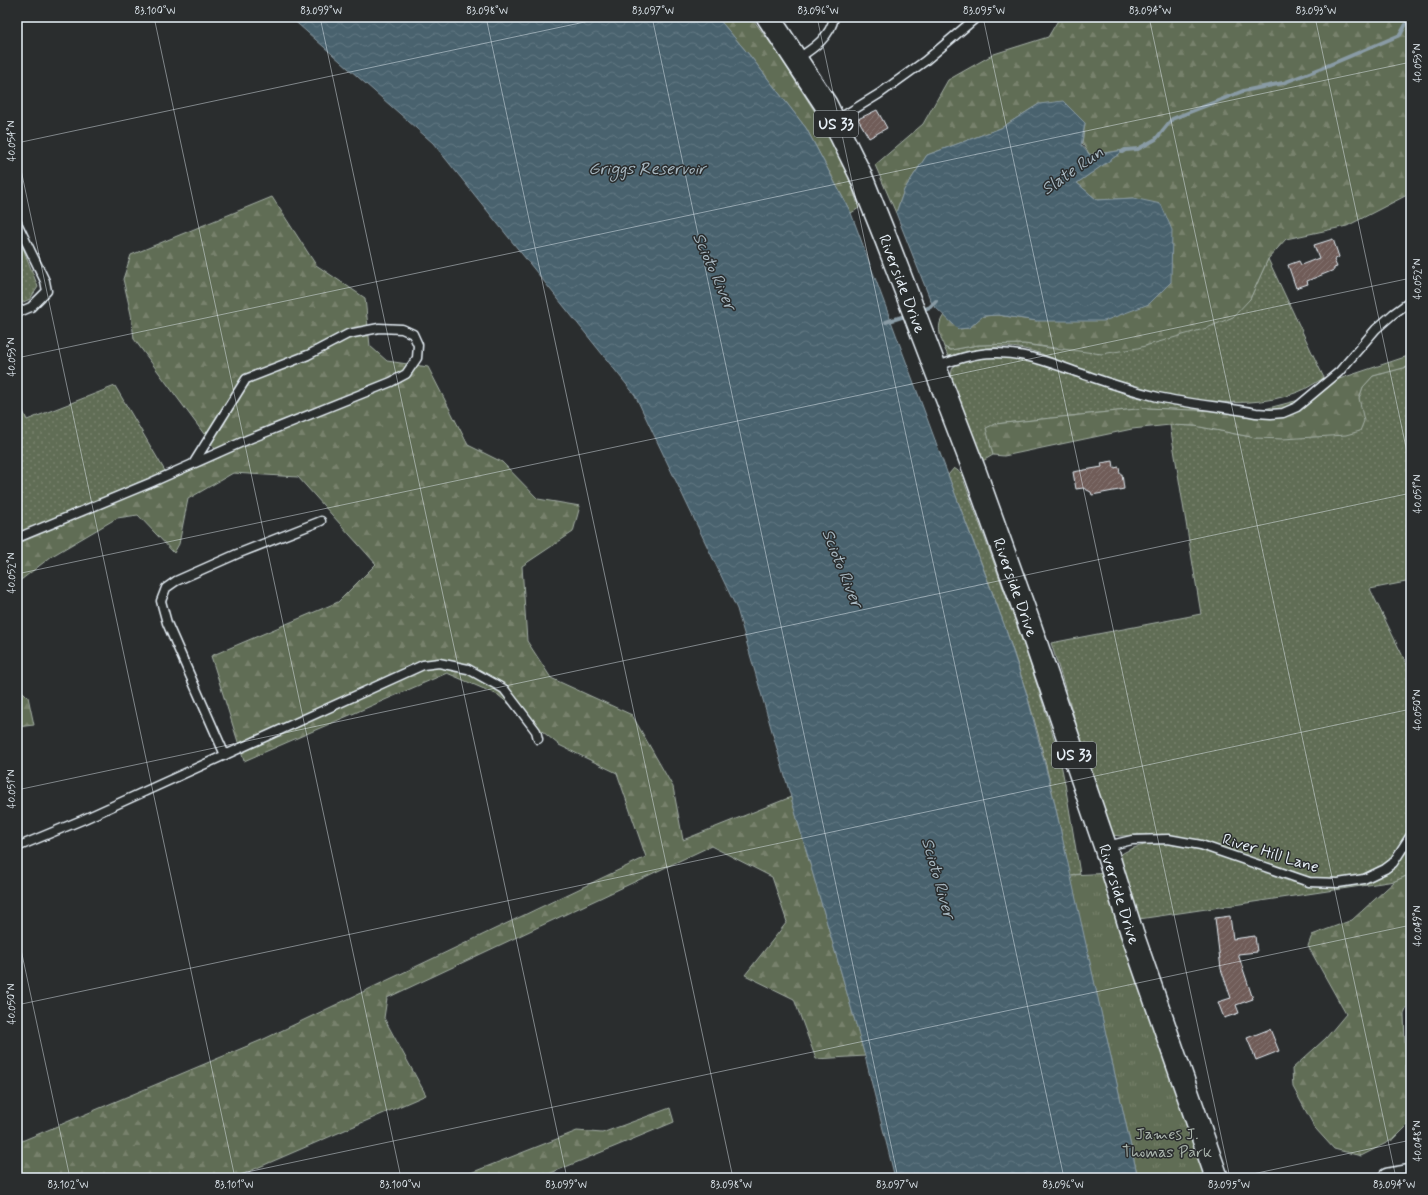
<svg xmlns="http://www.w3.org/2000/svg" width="1428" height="1195" font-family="Mynerve,sans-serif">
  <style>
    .grass { fill: url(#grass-dots); stroke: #a4afa6 }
    .forest { fill: url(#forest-firs); stroke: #a4afa6 }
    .park { fill: url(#park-tufts); stroke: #a4afa6 }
    .water { fill: url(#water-waves); stroke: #899ba5 }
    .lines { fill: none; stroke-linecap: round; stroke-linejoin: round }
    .stream { stroke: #899ba5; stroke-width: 4 }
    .building { fill: url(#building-hatch); stroke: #e8f1f8 }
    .service-casing { stroke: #e8f1f8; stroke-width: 11 }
    .tertiary-casing { stroke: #e8f1f8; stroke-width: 22 }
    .primary-casing { stroke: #e8f1f8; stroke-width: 25 }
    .service { stroke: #2a2d2e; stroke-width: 8 }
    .tertiary { stroke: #2a2d2e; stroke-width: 19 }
    .primary { stroke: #2a2d2e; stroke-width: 22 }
    .ticks { fill: none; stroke: #e8f1f8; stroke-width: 1; stroke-opacity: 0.45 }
    .labels { text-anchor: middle; stroke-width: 3; stroke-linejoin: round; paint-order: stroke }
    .shield { fill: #2a2d2e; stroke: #afb6bb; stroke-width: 1 }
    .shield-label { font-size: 15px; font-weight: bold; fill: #e8f1f8 }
    .street-label { font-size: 16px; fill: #e8f1f8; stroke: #2a2d2e }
    .park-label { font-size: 16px; fill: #abb6ae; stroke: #2a2d2e }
    .water-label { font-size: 17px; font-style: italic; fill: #a8b8c1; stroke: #2a2d2e }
    .neatline { fill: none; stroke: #e8f1f8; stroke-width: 1.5 }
    .ticks-label { font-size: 10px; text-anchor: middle; fill: #e8f1f8 }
  </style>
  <defs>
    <pattern id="grass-dots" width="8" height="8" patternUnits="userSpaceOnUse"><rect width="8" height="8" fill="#616d54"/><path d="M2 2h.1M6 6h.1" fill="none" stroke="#78826d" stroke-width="1.8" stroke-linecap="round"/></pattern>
    <pattern id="forest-firs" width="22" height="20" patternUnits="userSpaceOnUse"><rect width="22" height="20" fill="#616d54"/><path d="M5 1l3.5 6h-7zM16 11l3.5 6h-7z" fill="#78826d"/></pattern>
    <pattern id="park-tufts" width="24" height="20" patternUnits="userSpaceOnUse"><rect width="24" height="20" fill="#616d54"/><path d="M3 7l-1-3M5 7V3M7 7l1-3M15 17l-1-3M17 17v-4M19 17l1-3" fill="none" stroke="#78826d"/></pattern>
    <pattern id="water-waves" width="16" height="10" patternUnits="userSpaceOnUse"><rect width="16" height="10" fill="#49626e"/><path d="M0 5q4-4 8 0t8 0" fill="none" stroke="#637983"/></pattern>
    <pattern id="building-hatch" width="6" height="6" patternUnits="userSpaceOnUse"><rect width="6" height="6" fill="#6f5c59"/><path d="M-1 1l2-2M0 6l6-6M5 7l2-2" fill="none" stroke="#847472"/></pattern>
  </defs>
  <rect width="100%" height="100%" fill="#2a2d2e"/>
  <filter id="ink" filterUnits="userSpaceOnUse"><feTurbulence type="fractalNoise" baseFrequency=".025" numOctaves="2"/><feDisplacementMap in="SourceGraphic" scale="8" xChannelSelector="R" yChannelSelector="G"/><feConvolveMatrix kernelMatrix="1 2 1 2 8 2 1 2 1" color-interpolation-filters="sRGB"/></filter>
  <g filter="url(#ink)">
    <g class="grass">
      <polygon points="17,232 38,287 30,299 17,305"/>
      <path d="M1268 259 1324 378C1316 382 1307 389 1298 392 1238 416 1150 394 1092 374 1064 365 1038 348 1008 347 988 346 968 352 948 356L944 347 951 350 978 345 1024 344 1062 350 1250 299Z"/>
      <path d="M994 355 1030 360 1135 397 1216 411 1146 408 995 424 987 428 993 455 981 462 952 380C952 377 951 372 952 370 954 360 985 357 994 355Z"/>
      <path d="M1411 366V581L1370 589 1411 673V827C1405 837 1395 856 1387 863 1365 884 1319 880 1292 874L1164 836 1140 835 1121 836 1111 835 1051 643 1201 614 1170 425 1195 426 1256 438 1363 422 1359 398 1363 387 1373 376Z"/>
      <polygon points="115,386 165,471 17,534 17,398 27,420"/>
      <path d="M954 468 961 473 1025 648 1059 754 1065 784 1080 874 1070 875C1057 814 1045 754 1027 695 1005 620 975 548 948 475Z"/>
      <path d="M1411 840V874L1395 881 1139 919 1120 861V855C1160 828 1220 855 1260 870 1272 875 1290 883 1303 884 1310 885 1318 883 1324 882 1341 881 1357 880 1373 878Z"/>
    </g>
    <g class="forest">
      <polygon points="717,17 751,17 775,49 826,129 849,178 859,208 851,213 806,128 751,57"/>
      <path d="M1060 17H1411V193L1347 226 1286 239 1268 259 1250 299 1233 317 1207 328 1138 348 1102 354 1024 344 978 345 951 350 944 347C940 335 936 326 944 315L959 329 969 328 982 316 998 315 1037 321 1133 198 1097 200 1077 183 1124 150 1090 155 1082 143 1085 123 1039 104 1001 128 927 155 904 190 896 213 875 165 923 124 948 80 994 54 1048 37Z"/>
      <polygon points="272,197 316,265 365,298 370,346 387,361 428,367 468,445 502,462 538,499 580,506 573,532 522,566 527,641 551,678 632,715 673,787 683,840 791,797 865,1056 816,1059 794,999 745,975 787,922 772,877 711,846 387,998 384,1018 426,1095 234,1178 17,1178 17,1143 264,1039 646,857 617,773 559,745 498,695 447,673 244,761 211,656 338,602 376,564 298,477 233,473 188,499 179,544 174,553 138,515 117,518 52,556 17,583 17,544 221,457 134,339 131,314 123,279 131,255"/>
      <polygon points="1411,355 1411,366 1373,376 1363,387 1359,398 1364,421 1360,431 1346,435 1283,439 1256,438 1195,426 1170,425 1132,429 1004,456 993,455 986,428 995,424 1146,408 1216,411 1257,411 1303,399 1327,383"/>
      <polygon points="17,686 28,697 34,725 17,727"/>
      <polygon points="1411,874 1411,999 1404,1014 1408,1125 1394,1139 1361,1156 1334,1149 1315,1128 1293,1087 1292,1069 1326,1038 1346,1014 1308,946 1312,935 1352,920 1395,881"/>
      <polygon points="670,1108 674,1122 539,1178 458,1178 577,1131 602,1133"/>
    </g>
    <polygon class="park" points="1113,873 1217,1178 1138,1178 1070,875"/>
    <g class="water">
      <polygon points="290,17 717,17 751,57 806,128 851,213 948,475 1004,624 1027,695 1053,796 1138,1178 895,1178 865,1056 737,609 635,395 433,143"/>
      <polygon points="1063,101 1085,123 1081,145 1090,155 1125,150 1077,183 1097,200 1133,198 1161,204 1172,230 1171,282 1149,304 1104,321 1037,321 998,315 983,316 969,328 958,329 932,304 896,213 904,190 927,155 1001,128 1039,104"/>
    </g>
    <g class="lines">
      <g class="stream">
        <polyline points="1122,152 1125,150 1138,149 1156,139 1172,119 1243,91 1283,83 1322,68 1400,35 1410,17"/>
        <polyline points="920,311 930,307 936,301"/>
        <polyline points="886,322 908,315"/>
      </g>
    </g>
    <g class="building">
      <polygon points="877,110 887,128 869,138 858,119"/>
      <polygon points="1333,239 1339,257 1334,260 1337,267 1334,268 1334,270 1307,281 1308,284 1296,288 1288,265 1299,261 1301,265 1319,258 1314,245"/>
      <polygon points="1113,461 1114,468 1119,467 1120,474 1122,474 1124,489 1092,495 1091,492 1083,488 1076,489 1073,472 1102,467 1101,463"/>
      <polygon points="1230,916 1233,939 1255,936 1257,952 1238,954 1253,999 1236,1005 1239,1013 1224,1018 1218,1002 1231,998 1221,969 1215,918"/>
      <polygon points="1270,1029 1279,1051 1256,1060 1247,1038"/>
    </g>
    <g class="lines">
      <g class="service-casing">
        <g id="service">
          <path d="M797 59C812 49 831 37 834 17"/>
          <polyline points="835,121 879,94 925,61 977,17"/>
          <polyline points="17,223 45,281 47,291 31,307 17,313"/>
          <path d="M935 367C954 360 974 353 994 353 1027 352 1058 366 1088 376 1111 384 1134 391 1158 397 1190 404 1224 407 1256 413L1271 414 1283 413 1297 407 1339 372 1376 329 1393 314 1411 301"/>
          <polyline points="17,538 150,483 249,439 391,382 406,374 417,358 418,345 413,334 402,329 379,328 348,334 308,355 246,379 193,464"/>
          <polyline points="225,755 167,623 161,601 166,588 176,581 237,554 321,521"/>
          <polyline points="1107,846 1132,840 1168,839 1201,845 1309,882 1338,883 1364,879 1385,869 1393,863 1411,835"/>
          <polyline points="17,847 82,820 423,665 439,663 468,669 504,689 536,731 538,739"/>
        </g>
      </g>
      <g class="tertiary-casing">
        <polyline id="tertiary" points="1388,1178 1411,1174"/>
      </g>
      <g class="primary-casing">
        <g id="primary">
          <path id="s1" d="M768 17 826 105 860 174 886 239 975 472 1029 623 1105 846 1132 933 1217 1178"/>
        </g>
      </g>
      <use href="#service" class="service"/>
      <use href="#tertiary" class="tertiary"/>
      <use href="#primary" class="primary"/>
    </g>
  </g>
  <path class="ticks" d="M154 17 401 1178M320 17 567 1178M486 17 733 1178M652 17 898 1178M817 17 1064 1178M983 17 1230 1178M1149 17 1396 1178M1315 17 1411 471M17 143 608 17M17 151 235 1178M17 358 1411 62M17 574 1411 278M17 790 1411 493M17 931 70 1178M17 1005 1411 709M219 1178 1411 925M1234 1178 1411 1140"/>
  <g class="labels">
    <g class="shield">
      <rect x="814" y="111" width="44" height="26" rx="3"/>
      <rect x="1052" y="742" width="44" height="26" rx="3"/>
    </g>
    <g class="shield-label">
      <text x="836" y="129">US 33</text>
      <text x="1074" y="760">US 33</text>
    </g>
    <g class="street-label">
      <text dy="6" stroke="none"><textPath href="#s1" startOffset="300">Riverside Drive</textPath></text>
      <text dy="6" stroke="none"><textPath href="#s1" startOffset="624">Riverside Drive</textPath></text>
      <text transform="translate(1271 852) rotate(17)" y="6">River Hill Lane</text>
      <text dy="6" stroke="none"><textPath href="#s1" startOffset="948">Riverside Drive</textPath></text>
    </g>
    <g class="park-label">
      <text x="1167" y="1139">James J.<tspan x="1167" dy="18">Thomas Park</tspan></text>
    </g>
    <g class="water-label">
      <text x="647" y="174">Griggs Reservoir</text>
      <text transform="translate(1072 170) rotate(-35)" y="6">Slate Run</text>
      <text transform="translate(715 271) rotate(66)" y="6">Scioto River</text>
      <text transform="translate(843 568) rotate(68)" y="6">Scioto River</text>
      <text transform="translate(939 878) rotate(74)" y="6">Scioto River</text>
    </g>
  </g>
  <rect width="1428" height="1195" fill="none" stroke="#2a2d2e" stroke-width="44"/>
  <rect x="22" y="22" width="1384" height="1151" class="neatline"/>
  <g class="ticks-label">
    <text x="155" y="14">83.100°W</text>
    <text x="321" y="14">83.099°W</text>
    <text x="487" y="14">83.098°W</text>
    <text x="653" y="14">83.097°W</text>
    <text x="818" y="14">83.096°W</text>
    <text x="984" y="14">83.095°W</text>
    <text x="1150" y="14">83.094°W</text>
    <text x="1316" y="14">83.093°W</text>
    <text transform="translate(1417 63) rotate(-90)" y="4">40.053°N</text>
    <text transform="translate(11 141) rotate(-90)" y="4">40.054°N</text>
    <text transform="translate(1417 279) rotate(-90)" y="4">40.052°N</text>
    <text transform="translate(11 357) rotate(-90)" y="4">40.053°N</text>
    <text transform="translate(1417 494) rotate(-90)" y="4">40.051°N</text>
    <text transform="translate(11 573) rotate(-90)" y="4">40.052°N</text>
    <text transform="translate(1417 710) rotate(-90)" y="4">40.050°N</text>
    <text transform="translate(11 789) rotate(-90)" y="4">40.051°N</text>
    <text transform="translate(1417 926) rotate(-90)" y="4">40.049°N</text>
    <text transform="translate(11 1004) rotate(-90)" y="4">40.050°N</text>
    <text transform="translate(1417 1141) rotate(-90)" y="4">40.048°N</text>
    <text x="68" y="1188">83.102°W</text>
    <text x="234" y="1188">83.101°W</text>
    <text x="400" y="1188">83.100°W</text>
    <text x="566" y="1188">83.099°W</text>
    <text x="731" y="1188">83.098°W</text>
    <text x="897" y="1188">83.097°W</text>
    <text x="1063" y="1188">83.096°W</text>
    <text x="1229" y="1188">83.095°W</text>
    <text x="1394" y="1188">83.094°W</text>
  </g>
</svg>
